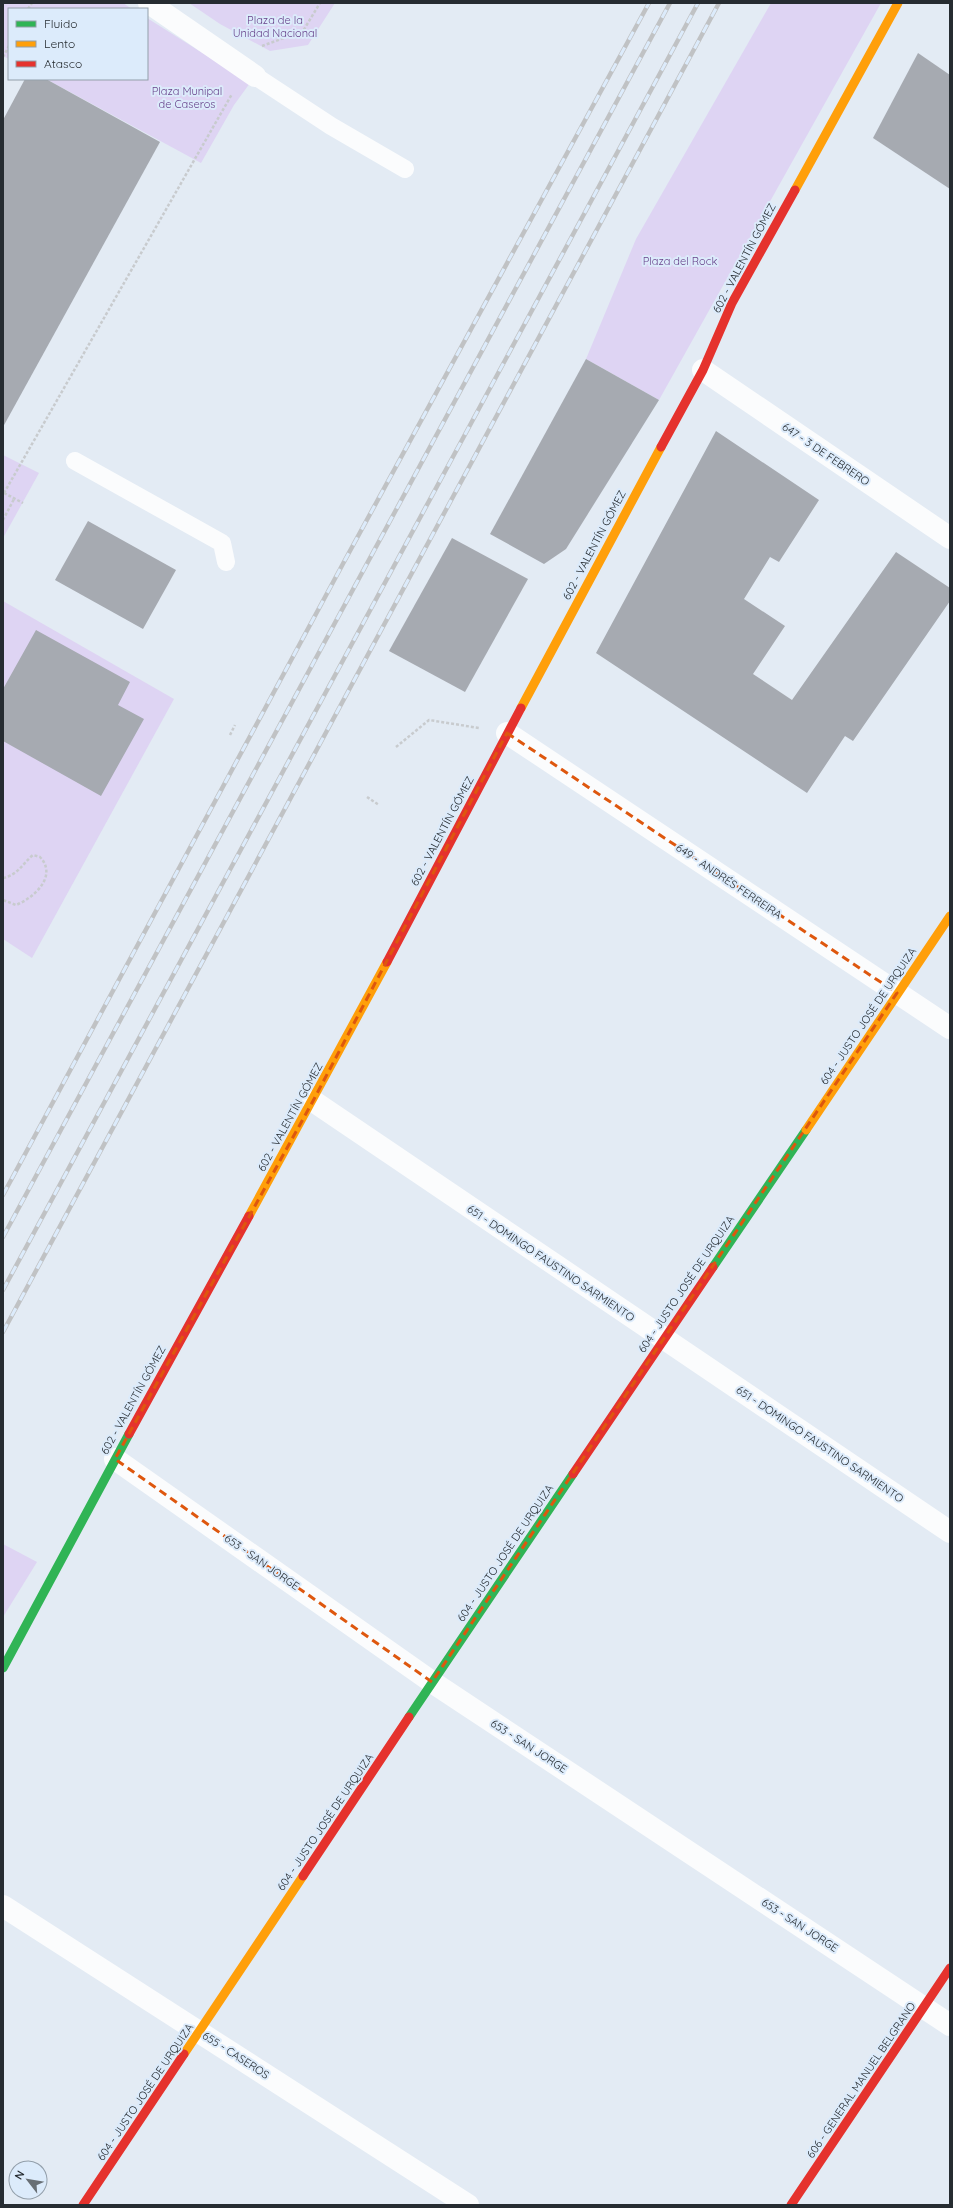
<svg xmlns="http://www.w3.org/2000/svg" width="953" height="2208" font-family="Quicksand,sans-serif">
  <style>
    .green { fill: #ded4f3 }
    .building { fill: #a6aab1 }
    .lines { fill: none; stroke-linecap: round; stroke-linejoin: round }
    .path { stroke: #c8cbce; stroke-width: 2.5; stroke-dasharray: 3 2; stroke-linecap: butt }
    .lane { stroke: #fbfcfd; stroke-width: 18 }
    .street { stroke: #fbfcfd; stroke-width: 22 }
    .fast { stroke: #30b455; stroke-width: 9 }
    .slow { stroke: #ff9f0a; stroke-width: 9 }
    .jam { stroke: #e5322d; stroke-width: 9 }
    .rail-casing { stroke: #c0c2c4; stroke-width: 4.5 }
    .rail { stroke: #dcebfb; stroke-width: 3; stroke-dasharray: 9; stroke-linecap: butt }
    .marked { fill: none; stroke: #de570e; stroke-width: 3; stroke-dasharray: 8 5; stroke-linejoin: round }
    .labels { text-anchor: middle; stroke-width: 4; stroke-linejoin: round; paint-order: stroke }
    .park-label { font-size: 11px; fill: #68438b; stroke: #dcebfb }
    .street-label { font-size: 11px; fill: #262c31; stroke: #dcebfb }
  </style>
  <rect width="100%" height="100%" fill="#e3ebf4"/>
  <g class="green">
    <polygon points="3,3 123,3 132,9 9,9 9,59 3,56"/>
    <polygon points="189,3 335,3 308,45 270,51 220,24"/>
    <polygon points="771,3 881,3 659,400 586,359 636,239"/>
    <polygon points="147,18 250,83 234,105 201,163 46,79 147,79"/>
    <polygon points="3,455 39,473 3,538"/>
    <polygon points="3,601 174,699 32,958 3,939"/>
    <polygon points="3,1544 37,1562 3,1617"/>
  </g>
  <g class="building">
    <polygon points="918,53 950,75 950,189 873,138"/>
    <polygon points="25,79 46,79 160,142 3,427 3,120"/>
    <polygon points="586,359 659,400 566,549 544,564 490,534"/>
    <polygon points="716,431 819,500 779,562 770,557 744,599 785,626 753,674 792,700 896,552 950,588 950,601 853,741 845,736 807,793 596,653"/>
    <polygon points="88,521 176,570 143,629 55,580"/>
    <polygon points="452,538 528,579 465,692 389,651"/>
    <polygon points="36,630 130,682 118,705 144,719 101,796 3,741 3,689"/>
  </g>
  <g class="lines">
    <g class="path">
      <polyline points="28,9 32,3"/>
      <polyline points="262,46 303,31 320,3"/>
      <polyline points="3,57 9,46"/>
      <polyline points="4,493 232,94"/>
      <polyline points="4,493 23,503"/>
      <polyline points="3,520 14,499"/>
      <polyline points="230,735 235,725"/>
      <polyline points="396,747 429,720 479,728"/>
      <polyline points="367,797 379,805"/>
      <path d="M3 878C18 875 22 864 33 855L40 857C58 876 34 898 16 905L3 900"/>
    </g>
    <g class="lane">
      <polyline points="255,76 331,126 405,169"/>
      <polyline points="75,461 222,543 226,562"/>
    </g>
    <g class="street">
      <polyline points="149,3 255,76"/>
      <polyline points="703,370 950,538"/>
      <polyline points="507,733 950,1028"/>
      <polyline points="313,1101 950,1532"/>
      <polyline points="115,1459 432,1682 950,2025"/>
      <polyline points="3,1906 468,2205"/>
    </g>
    <g class="fast">
      <polyline points="713,1267 806,1130"/>
      <polyline points="3,1668 129,1434"/>
      <polyline points="409,1717 573,1474"/>
    </g>
    <g class="slow">
      <polyline points="795,190 898,3"/>
      <polyline points="521,708 661,447"/>
      <polyline points="806,1130 950,916"/>
      <polyline points="249,1216 387,962"/>
      <polyline points="184,2054 303,1876"/>
    </g>
    <g class="jam">
      <polyline points="661,447 703,370 732,303 795,190"/>
      <polyline points="387,962 521,708"/>
      <polyline points="129,1434 249,1216"/>
      <polyline points="573,1474 713,1267"/>
      <polyline points="303,1876 409,1717"/>
      <polyline points="83,2205 184,2054"/>
      <polyline points="791,2205 950,1968"/>
    </g>
    <g class="rail-casing">
      <g id="rail">
        <polyline points="3,1195 345,560 649,3"/>
        <polyline points="3,1237 670,3"/>
        <polyline points="3,1290 698,3"/>
        <polyline points="3,1332 719,3"/>
      </g>
    </g>
    <use href="#rail" class="rail"/>
  </g>
  <path class="marked" d="M507 733 897 993 432 1682 115 1459 313 1101Z"/>
  <g class="labels">
    <g class="park-label">
      <text x="275" y="24">Plaza de la<tspan x="275" dy="13">Unidad Nacional</tspan></text>
      <text x="187" y="95">Plaza Munipal<tspan x="187" dy="13">de Caseros</tspan></text>
      <text x="680" y="265">Plaza del Rock</text>
    </g>
    <g class="street-label">
      <text transform="translate(744 258) rotate(-62)" y="4">602 - VALENTÍN GÓMEZ</text>
      <text transform="translate(826 454) rotate(34)" y="4">647 - 3 DE FEBRERO</text>
      <text transform="translate(594 545) rotate(-62)" y="4">602 - VALENTÍN GÓMEZ</text>
      <text transform="translate(442 831) rotate(-62)" y="4">602 - VALENTÍN GÓMEZ</text>
      <text transform="translate(729 881) rotate(34)" y="4">649 - ANDRÉS FERREIRA</text>
      <text transform="translate(868 1016) rotate(-56)" y="4">604 - JUSTO JOSÉ DE URQUIZA</text>
      <text transform="translate(290 1117) rotate(-61)" y="4">602 - VALENTÍN GÓMEZ</text>
      <text transform="translate(551 1263) rotate(34)" y="4">651 - DOMINGO FAUSTINO SARMIENTO</text>
      <text transform="translate(686 1284) rotate(-56)" y="4">604 - JUSTO JOSÉ DE URQUIZA</text>
      <text transform="translate(133 1400) rotate(-61)" y="4">602 - VALENTÍN GÓMEZ</text>
      <text transform="translate(820 1444) rotate(34)" y="4">651 - DOMINGO FAUSTINO SARMIENTO</text>
      <text transform="translate(505 1553) rotate(-56)" y="4">604 - JUSTO JOSÉ DE URQUIZA</text>
      <text transform="translate(262 1562) rotate(35)" y="4">653 - SAN JORGE</text>
      <text transform="translate(529 1746) rotate(33)" y="4">653 - SAN JORGE</text>
      <text transform="translate(325 1822) rotate(-56)" y="4">604 - JUSTO JOSÉ DE URQUIZA</text>
      <text transform="translate(800 1925) rotate(33)" y="4">653 - SAN JORGE</text>
      <text transform="translate(236 2055) rotate(33)" y="4">655 - CASEROS</text>
      <text transform="translate(861 2080) rotate(-56)" y="4">606 - GENERAL MANUEL BELGRANO</text>
      <text transform="translate(145 2092) rotate(-56)" y="4">604 - JUSTO JOSÉ DE URQUIZA</text>
    </g>
  </g>
  <rect width="953" height="2208" fill="none" stroke="#262c31" stroke-width="8"/>
  <rect x="8" y="8" width="140" height="72" fill="#dcebfb" stroke="#939faa"/>
  <rect x="16" y="21" width="20" height="6" fill="#30b455" stroke="#939faa"/>
  <text x="44" y="28" font-size="12" fill="#262c31">Fluido</text>
  <rect x="16" y="41" width="20" height="6" fill="#ff9f0a" stroke="#939faa"/>
  <text x="44" y="48" font-size="12" fill="#262c31">Lento</text>
  <rect x="16" y="61" width="20" height="6" fill="#e5322d" stroke="#939faa"/>
  <text x="44" y="68" font-size="12" fill="#262c31">Atasco</text>
  <g transform="translate(28 2180) rotate(301)"><circle r="19" fill="#dcebfb" stroke="#939faa"/>
  <path d="M0-3L7 15L0 10L-7 15Z" fill="#686f75"/>
  <text y="-6" font-size="11" font-weight="bold" text-anchor="middle" fill="#262c31">N</text>
  </g>
</svg>
